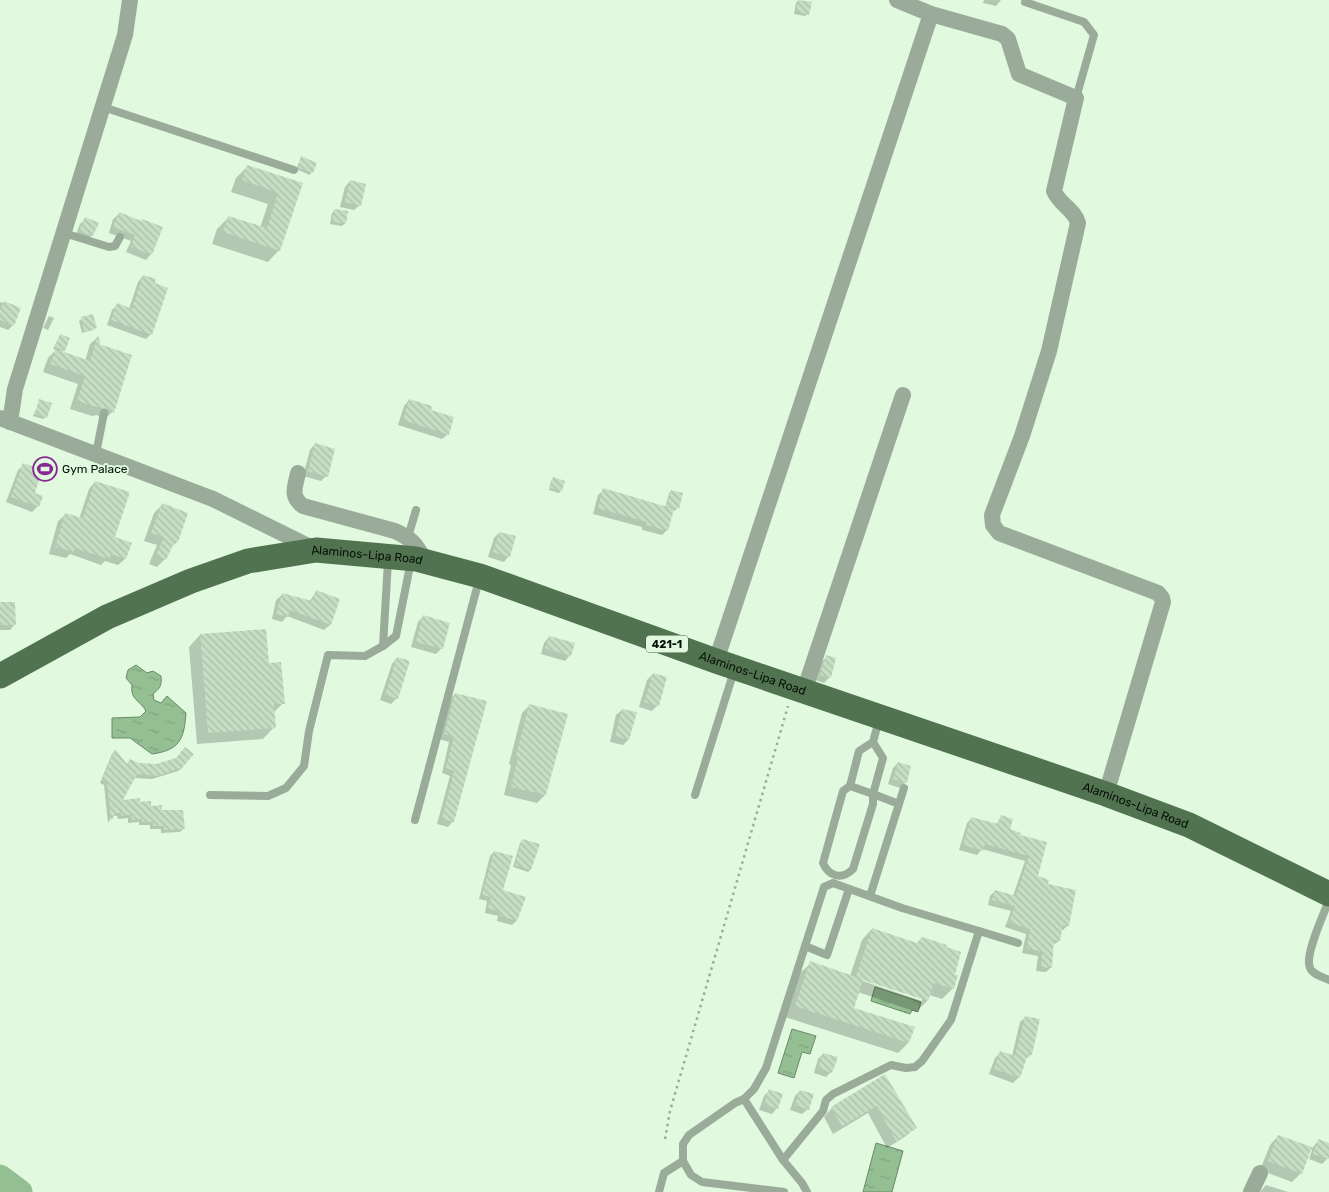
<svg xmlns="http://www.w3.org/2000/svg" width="1329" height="1192" font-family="Rubik,sans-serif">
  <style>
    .water { fill: url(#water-ripples); stroke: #6a8a68 }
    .shadow { fill: #0003; fill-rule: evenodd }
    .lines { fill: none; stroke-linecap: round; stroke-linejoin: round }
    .river { stroke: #94bf92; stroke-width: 25 }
    .building { fill: url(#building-back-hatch) }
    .path { stroke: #9aad99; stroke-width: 2.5; stroke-dasharray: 2.5 4; stroke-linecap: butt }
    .lane { stroke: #9aac99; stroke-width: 8 }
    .street { stroke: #9aac99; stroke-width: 16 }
    .primary { stroke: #517350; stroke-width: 25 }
    .labels { text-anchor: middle; stroke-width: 4; stroke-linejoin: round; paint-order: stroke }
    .shield { fill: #e0f9df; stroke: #485548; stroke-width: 1 }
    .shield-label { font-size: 11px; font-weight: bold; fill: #070f07 }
    .poi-label { font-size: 12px; fill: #070f07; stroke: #e0f9df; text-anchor: start }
    .street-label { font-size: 12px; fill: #070f07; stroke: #e0f9df }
  </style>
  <defs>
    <pattern id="water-ripples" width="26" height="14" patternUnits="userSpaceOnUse" patternTransform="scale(1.25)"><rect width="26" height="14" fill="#94bf92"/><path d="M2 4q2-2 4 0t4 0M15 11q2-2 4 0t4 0" fill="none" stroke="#7ea37c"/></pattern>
    <pattern id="building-back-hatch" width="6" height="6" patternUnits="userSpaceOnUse" patternTransform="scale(1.25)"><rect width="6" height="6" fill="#c6dfc4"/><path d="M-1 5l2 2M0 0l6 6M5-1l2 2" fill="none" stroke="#a9bea7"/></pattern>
  </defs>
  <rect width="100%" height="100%" fill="#e0f9df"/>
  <g class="water">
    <path d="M136 665 147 673 153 671 161 676C162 686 160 688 153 694L154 700 161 703 167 696 186 713C184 738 181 750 152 754L130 738H112V718L140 717 146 711C140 700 130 700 132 685L126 678 128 670Z"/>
    <polygon points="875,987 921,1002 918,1012 912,1010 910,1014 871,1001"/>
    <polygon points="792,1029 816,1036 810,1054 802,1052 794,1078 778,1073"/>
    <polygon points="876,1143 903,1151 892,1192 863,1192"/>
  </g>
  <g class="shadow">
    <polygon points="799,0 808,14 805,16 794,14 796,3"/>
    <polygon points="984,0 1001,0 996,6 983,3"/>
    <polygon points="301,158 315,163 310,175 296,169"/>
    <polygon points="248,166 301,184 279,250 268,262 212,244 217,229 229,217 260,228 268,204 231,192 236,178"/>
    <polygon points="350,181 360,205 354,210 340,207 345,187"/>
    <polygon points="335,210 344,224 342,226 330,224 332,213"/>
    <polygon points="119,214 151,254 146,260 126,252 131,241 109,233 113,219"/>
    <polygon points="86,218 92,235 87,241 75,237 80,224"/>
    <polygon points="143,276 151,334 146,339 107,325 112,310 117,305 129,309 138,282"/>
    <polygon points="0,302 20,309 12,326 8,330 0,327"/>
    <polygon points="49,316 54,318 48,330 43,328"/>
    <polygon points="82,319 95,328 93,330 82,333 79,321"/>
    <polygon points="60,335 64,350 62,352 85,361 90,344 98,337 112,412 104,420 97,415 92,416 70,409 78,384 43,372 48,358 56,350 53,349"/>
    <polygon points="409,400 429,411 448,434 442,439 398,425 404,406"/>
    <polygon points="40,401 46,417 43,419 33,416"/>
    <polygon points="315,444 326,476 321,481 303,476 310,450"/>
    <polygon points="24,465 38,506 32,512 6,502 18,470"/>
    <polygon points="553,479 561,491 559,493 549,490 551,481"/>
    <polygon points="95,482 114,538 125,559 118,565 105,561 101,565 70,554 66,558 49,554 58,521 65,515 79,519 89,489"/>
    <polygon points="604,490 665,508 669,493 671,491 677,508 675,511 673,510 667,530 662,535 642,530 642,527 593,514 598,495"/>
    <polygon points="162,505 177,542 170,548 165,559 157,567 149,564 157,545 144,541 154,513"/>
    <polygon points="499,533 509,556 504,562 488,557 494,538"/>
    <polygon points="316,592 338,600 330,625 324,630 287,616 282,622 272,619 276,600 282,595 309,602"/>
    <polygon points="0,604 15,624 10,630 0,630"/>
    <polygon points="424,616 442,648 436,654 411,647 418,622"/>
    <polygon points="200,635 267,664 283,703 273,713 274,727 263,739 197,744 189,647"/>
    <polygon points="549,637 570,655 565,661 541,654 544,643"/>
    <polygon points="827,657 830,677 824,683 815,680 821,662"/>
    <polygon points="397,658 397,698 391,704 380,700 392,664"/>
    <polygon points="653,674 658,705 652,711 639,707 647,680"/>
    <polygon points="455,694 485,702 453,821 448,827 437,824 450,776 442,773 449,742 439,739 450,699"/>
    <polygon points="530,705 566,715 545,795 537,803 504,795 511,765 509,764 522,713"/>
    <polygon points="622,710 628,740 623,745 610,742 616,715"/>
    <polygon points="115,751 126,765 131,760 138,764 183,767 178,771 152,779 134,778 121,801 139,803 161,811 184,828 180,832 161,833 161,829 150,829 150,825 139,825 139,822 128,823 128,818 118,819 117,816 112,816 108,823 104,785 100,783 112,754"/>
    <polygon points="898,763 906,782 900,788 888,784 893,768"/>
    <polygon points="1001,817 1009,830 1019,835 1045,843 1037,877 1046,885 1068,925 1063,930 1061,930 1059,941 1053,945 1051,967 1046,972 1036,971 1038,956 1022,953 1026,934 1005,927 1011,911 988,905 990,896 995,891 1013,896 1025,861 982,849 977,855 959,850 967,823 972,818 996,825"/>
    <polygon points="522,841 538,845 530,870 528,872 513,867 520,843"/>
    <polygon points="494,852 502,891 524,897 516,921 512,925 497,921 498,916 485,913 487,901 479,899 490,856"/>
    <path d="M872 929 916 944 922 938 954 975 953 988 942 999 929 995 927 1001 916 1012 858 992 852 1009 908 1043 898 1053 785 1017 800 973 811 963 850 976 862 940ZM858 977 922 998V1001L857 979Z"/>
    <polygon points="1026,1017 1031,1054 1025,1060 1019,1077 1013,1083 989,1074 995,1058 1000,1053 1012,1056 1020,1022"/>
    <polygon points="823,1054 831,1072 826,1077 814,1073 818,1059"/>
    <polygon points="885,1076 915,1128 906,1136 887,1148 868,1113 833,1134 824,1117 832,1108"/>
    <polygon points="769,1091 777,1108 772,1114 759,1110 764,1096"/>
    <polygon points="800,1091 808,1109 802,1114 790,1110 795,1096"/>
    <polygon points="1278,1136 1312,1148 1318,1141 1329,1144 1328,1158 1322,1164 1309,1159 1312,1150 1310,1149 1301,1173 1292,1182 1260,1170 1270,1145"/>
    <polygon points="1266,1185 1288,1192 1260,1192"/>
  </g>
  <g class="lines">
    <polyline class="river" points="0,1177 20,1192"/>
  </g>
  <g class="building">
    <polygon points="798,0 812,2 809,15 796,11"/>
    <polygon points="301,156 317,163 313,173 299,168 298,166"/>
    <polygon points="247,165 303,183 280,251 223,232 228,216 267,228 278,193 242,180"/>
    <polygon points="350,180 366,184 361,206 345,202"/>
    <polygon points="334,209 348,211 346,224 332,222"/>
    <polygon points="119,212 141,221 142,219 163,227 152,255 131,247 135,235 113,227"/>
    <polygon points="85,217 99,223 93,236 79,231"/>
    <polygon points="143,275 156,279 155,283 168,288 152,335 111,320 117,303 132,309"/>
    <polygon points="4,301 21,308 14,326 0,320 0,311"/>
    <polygon points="93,314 97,328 84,332 81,317"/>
    <polygon points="60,334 70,338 65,351 55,347"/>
    <polygon points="98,335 101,346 102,345 132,355 114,413 106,408 101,408 77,401 85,376 50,364 56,349 90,361"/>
    <polygon points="39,399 52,403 47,418 35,414"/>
    <polygon points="409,399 432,406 431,410 454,417 449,435 403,420"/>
    <polygon points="315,443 335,449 328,477 308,471"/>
    <polygon points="23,463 42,470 35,493 43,496 39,507 11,497"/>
    <polygon points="553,477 565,481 562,491 550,488"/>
    <polygon points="95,481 130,492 115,537 132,543 126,559 111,554 109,559 75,548 74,552 55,547 65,513 83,518"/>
    <polygon points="603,488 674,509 668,531 646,525 647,522 598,508"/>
    <polygon points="671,490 683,493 679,509 666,506"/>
    <polygon points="162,503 188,513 178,542 175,541 166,560 156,555 164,537 151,533"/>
    <polygon points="499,532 516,536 510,557 493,552"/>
    <polygon points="316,590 340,599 331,625 290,610 288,617 276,614 282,593 312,601"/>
    <polygon points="0,602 15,602 16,625 0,625"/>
    <polygon points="423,615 450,623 443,649 416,642"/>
    <polygon points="266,629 269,663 281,662 285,704 274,704 276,728 208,733 200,634"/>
    <polygon points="549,636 575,643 571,656 545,648"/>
    <polygon points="826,655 836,658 831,678 820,675"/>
    <polygon points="397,657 410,661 398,699 385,695"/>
    <polygon points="653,673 667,677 659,706 644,702"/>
    <polygon points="455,693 487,701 454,822 442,819 454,771 446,768 454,737 444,734"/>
    <polygon points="529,704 568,714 546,795 511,787 518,757 516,756"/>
    <polygon points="622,709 637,712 629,740 615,736"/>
    <polygon points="185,747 194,754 183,767 157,776 137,774 123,800 140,798 140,802 151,801 151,806 162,805 162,810 183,810 185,829 164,830 164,826 153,826 153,822 142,822 142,819 132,820 131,815 121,816 121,813 116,813 111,821 107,782 102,780 115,749 127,764 130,759 139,763 156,764 176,758"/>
    <polygon points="898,762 911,766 907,783 893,779"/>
    <polygon points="1001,815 1013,819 1010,829 1021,833 1020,835 1047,842 1038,876 1049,880 1048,884 1076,890 1069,926 1063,925 1060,941 1054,940 1052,968 1041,967 1042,952 1027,948 1030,929 1009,922 1015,906 992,900 995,890 1016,896 1029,856 985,844 983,851 963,845 971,817 998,824"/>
    <polygon points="522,839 540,844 531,870 515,865"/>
    <polygon points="494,851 513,856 503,890 526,897 517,921 500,916 501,912 488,908 491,897 482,895"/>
    <polygon points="872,928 917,943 922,937 947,945 946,947 961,952 955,975 958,975 954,989 934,983 928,1001 863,980 854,1008 915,1027 909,1043 795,1006 810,961 856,977"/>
    <polygon points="1025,1016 1040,1019 1032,1055 1028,1054 1020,1078 994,1069 1000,1051 1015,1056"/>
    <polygon points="823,1053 838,1057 832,1073 818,1068"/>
    <polygon points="885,1074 917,1128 896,1141 877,1106 842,1126 831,1107"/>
    <polygon points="769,1089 783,1094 778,1109 764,1104"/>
    <polygon points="800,1090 814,1094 809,1110 795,1105"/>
    <polygon points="1278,1135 1312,1147 1302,1174 1268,1161"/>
    <polygon points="1318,1139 1329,1143 1329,1159 1313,1154"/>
  </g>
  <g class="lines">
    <polyline class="path" points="665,1139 670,1111 788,706"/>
    <g class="lane">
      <polyline points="1025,2 1084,22 1094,35 1076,98"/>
      <polyline points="103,107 294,170"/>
      <polyline points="64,233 109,247 115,246 120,237"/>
      <polyline points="96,454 104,413"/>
      <polyline points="408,537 416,510"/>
      <polyline points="383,646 396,636 411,561"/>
      <polyline points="873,742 883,758 873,794 899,804"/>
      <path d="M850 786 873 794V804L853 869C842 880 829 877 823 863L843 791Z"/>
      <polyline points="850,786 859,751 873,742 879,720"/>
      <polyline points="210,795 268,796 286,788 304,766 309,731 328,655 365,656 383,646 388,561"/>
      <polyline points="695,795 734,671"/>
      <polyline points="415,820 479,580"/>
      <polyline points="870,896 904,788"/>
      <path d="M1329 900C1324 914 1304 955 1310 968 1312 974 1323 977 1329 980"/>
      <polyline points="979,931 1018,943"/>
      <polyline points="805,946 827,955 849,889"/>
      <polyline points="744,1099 783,1160"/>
      <polyline points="659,1192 664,1173 683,1161"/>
      <polyline points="784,1192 702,1182 691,1175 683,1161 683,1144 689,1135 735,1103 744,1099 754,1089 766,1068 824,887 833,883 902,908 979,931 951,1020 922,1061 915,1067 906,1068 891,1065 833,1094 826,1100 823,1111 783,1160 802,1183 807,1192"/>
    </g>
    <g class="street">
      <path d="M897 0 931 14 1002 34 1008 39 1019 74 1076 98 1054 191C1059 204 1075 210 1078 223L1049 351 1022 436 992 515 993 525 999 533 1158 593 1162 598 1163 602 1106 794"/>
      <polyline points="0,418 213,499 316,550"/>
      <polyline points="10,422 15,389 125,35 130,0"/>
      <path d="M298 473C295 488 290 496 303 506L395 531C412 539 416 544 425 561"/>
      <polyline points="716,661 931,14"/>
      <polyline points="804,691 903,395"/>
      <polyline points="1251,1192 1260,1173"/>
    </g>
    <path class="primary" id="s1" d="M0 676 107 617 191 581 248 561 316 550 416 559 480 576 716 661 1106 794 1189 825 1329 894"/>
  </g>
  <defs>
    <g id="stadium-ring" transform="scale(1.25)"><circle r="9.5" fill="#e0f9df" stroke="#882993" stroke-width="1.5"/><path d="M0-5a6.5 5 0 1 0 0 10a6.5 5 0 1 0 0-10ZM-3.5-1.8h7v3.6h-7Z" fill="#882993"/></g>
  </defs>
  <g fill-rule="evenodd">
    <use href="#stadium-ring" x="45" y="469"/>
  </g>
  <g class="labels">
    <rect class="shield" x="646" y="635.5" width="42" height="17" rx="4"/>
    <g class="shield-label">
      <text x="667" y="648">421-1</text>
    </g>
    <g class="poi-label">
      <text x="62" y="473">Gym Palace</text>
    </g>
    <g class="street-label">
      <text dy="4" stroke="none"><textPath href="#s1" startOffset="394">Alaminos-Lipa Road</textPath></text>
      <text dy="4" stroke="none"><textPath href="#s1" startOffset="799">Alaminos-Lipa Road</textPath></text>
      <text dy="4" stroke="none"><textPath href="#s1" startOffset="1204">Alaminos-Lipa Road</textPath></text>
    </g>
  </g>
</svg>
